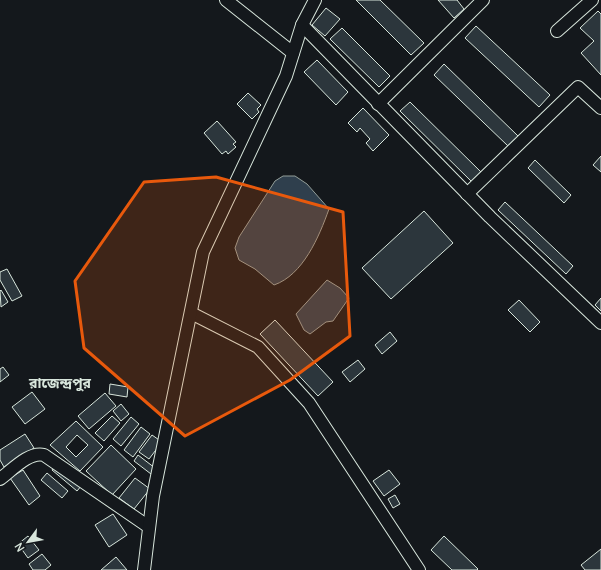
<svg xmlns="http://www.w3.org/2000/svg" width="601" height="570" font-family="Manrope,'Noto Sans Bengali',sans-serif">
  <style>
    .water { fill: #2f3f4d; stroke: #939e99 }
    .building { fill: #2c363c; stroke: #d8e6dc; fill-rule: evenodd }
    .lines { fill: none; stroke-linecap: round; stroke-linejoin: round }
    .street-casing { stroke: #d8e6dc; stroke-width: 14 }
    .street { stroke: #14181c; stroke-width: 12 }
    .marked { fill: #e8590c; fill-opacity: 0.2; stroke: #e8590c; stroke-width: 3; stroke-linejoin: round }
    .labels { text-anchor: middle; stroke-width: 3; stroke-linejoin: round; paint-order: stroke }
    .district-label { font-size: 14px; font-weight: bold; fill: #d8e6dc; stroke: #14181c }
  </style>
  <rect width="100%" height="100%" fill="#14181c"/>
  <g class="water">
    <path d="M283 176H295L307 184 329 209C319 237 303 275 274 285L255 269 239 260 235 248 239 237 275 181Z"/>
    <polygon points="327,280 340,288 349,298 333,321 326,322 310,334 304,330 296,314"/>
  </g>
  <g class="building">
    <polygon points="356,0 380,0 424,43 411,55"/>
    <polygon points="438,0 457,0 464,9 454,18"/>
    <polygon points="326,8 340,19 325,36 312,25"/>
    <polygon points="598,11 601,14 601,75 581,53 594,41 580,28"/>
    <polygon points="476,26 550,95 539,107 465,38"/>
    <polygon points="342,28 390,76 379,87 330,39"/>
    <polygon points="317,60 348,92 336,105 304,72"/>
    <polygon points="444,64 518,136 508,146 434,75"/>
    <polygon points="248,93 261,105 257,109 259,112 252,119 237,104"/>
    <polygon points="410,102 481,172 472,182 400,111"/>
    <polygon points="363,108 389,135 373,151 366,143 370,139 360,128 357,132 348,123"/>
    <polygon points="217,121 236,142 233,144 236,147 228,154 226,151 222,154 204,133"/>
    <polygon points="601,156 601,172 593,165"/>
    <polygon points="535,160 571,195 564,203 528,168"/>
    <polygon points="505,202 573,266 566,274 498,210"/>
    <polygon points="424,211 453,243 391,299 362,268"/>
    <polygon points="7,269 22,296 12,301 0,280 0,272"/>
    <polygon points="1,290 8,302 1,307 0,291"/>
    <polygon points="601,298 601,311 595,305"/>
    <polygon points="519,300 540,322 530,332 508,310"/>
    <polygon points="275,320 333,382 318,396 260,334"/>
    <polygon points="390,332 397,341 382,354 375,345"/>
    <polygon points="358,360 365,369 350,382 342,372"/>
    <polygon points="3,367 9,375 0,382 0,369"/>
    <polygon points="110,384 128,387 127,397 109,394"/>
    <polygon points="32,392 45,409 25,424 12,407"/>
    <polygon points="105,393 116,406 89,429 78,416"/>
    <polygon points="121,404 129,414 121,421 113,411"/>
    <polygon points="112,416 120,423 104,441 95,433"/>
    <polygon points="131,417 139,424 121,446 113,439"/>
    <path d="M76 421 103 447 80 471 50 445ZM77 435 88 445 76 457 66 447Z"/>
    <polygon points="141,427 150,434 133,457 124,450"/>
    <polygon points="25,434 34,448 4,467 0,460 0,450"/>
    <polygon points="152,435 162,442 149,459 139,452"/>
    <polygon points="111,445 136,469 112,495 86,471"/>
    <polygon points="138,455 155,468 151,474 134,461"/>
    <polygon points="56,464 82,485 77,491 52,470"/>
    <polygon points="23,470 40,496 29,505 10,478"/>
    <polygon points="389,470 400,484 384,496 373,481"/>
    <polygon points="47,473 68,491 62,498 41,480"/>
    <polygon points="135,478 150,489 134,509 119,498"/>
    <polygon points="395,495 400,504 393,508 388,499"/>
    <polygon points="113,514 127,535 109,547 95,525"/>
    <polygon points="28,536 39,550 28,558 18,544"/>
    <polygon points="444,536 478,569 477,570 452,570 431,550"/>
    <polygon points="601,549 601,570 585,570 581,565"/>
    <polygon points="42,554 51,565 45,570 33,570 29,564"/>
    <polygon points="116,557 127,570 101,570"/>
  </g>
  <g class="lines">
    <g class="street-casing">
      <g id="street">
        <polyline points="226,0 293,53"/>
        <polyline points="302,25 490,217 601,323"/>
        <polyline points="557,31 592,0"/>
        <polyline points="378,104 483,0"/>
        <polyline points="467,194 578,87 601,108"/>
        <polyline points="191,313 258,347 309,403 419,570"/>
        <path d="M0 479C11 471 29 451 44 455L149 527"/>
        <polyline points="144,570 153,496 203,252 286,76 302,25 315,0"/>
      </g>
    </g>
    <use href="#street" class="street"/>
  </g>
  <path class="marked" d="M216 177 343 212 350 336 290 380 185 436 84 348 75 281 144 182Z"/>
  <g class="labels">
    <g class="district-label">
      <text x="60" y="388">রাজেন্দ্রপুর</text>
    </g>
  </g>
  <g transform="translate(28 542) rotate(238)" stroke="#14181c" stroke-width="3" paint-order="stroke">
  <path d="M0-3L7 15L0 10L-7 15Z" fill="#d8e6dc"/>
  <text y="-6" font-size="11" font-weight="bold" text-anchor="middle" fill="#d8e6dc">N</text>
  </g>
</svg>
